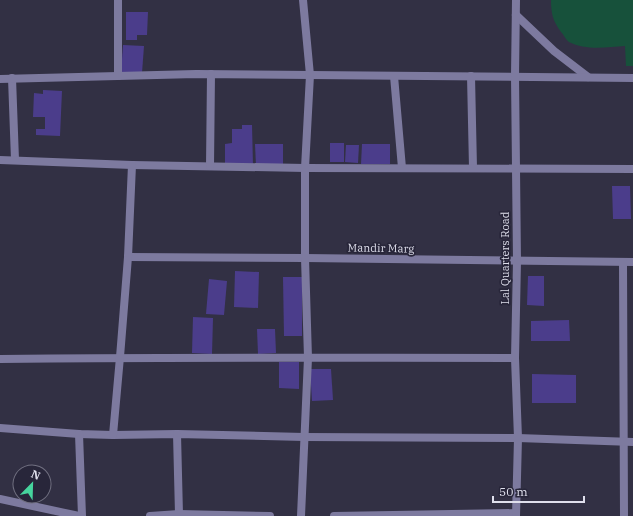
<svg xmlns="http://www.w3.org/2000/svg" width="633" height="516" font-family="'IBM Plex Serif',serif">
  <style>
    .green { fill: #17513b }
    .building { fill: #4b3d8b }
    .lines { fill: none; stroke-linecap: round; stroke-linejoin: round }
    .minor { stroke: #7d7a9f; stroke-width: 8 }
    .labels { text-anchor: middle; stroke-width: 3.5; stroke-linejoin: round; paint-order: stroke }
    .street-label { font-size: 11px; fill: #dfdfec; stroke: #28263a }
  </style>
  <rect width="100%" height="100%" fill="#323044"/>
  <path class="green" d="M551 0H633V66H626L625 46C608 47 586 51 569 42 566 40 564 35 561 32 553 21 551 14 551 0Z"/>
  <g class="building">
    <polygon points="126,12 148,12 147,35 137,35 137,40 126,40"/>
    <polygon points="123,45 144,46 142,73 121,72"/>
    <polygon points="43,90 62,91 60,136 36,135 36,129 45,129 45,117 33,117 34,93 43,94"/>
    <polygon points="242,125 252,125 253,166 225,166 225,144 232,143 232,129 242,129"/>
    <rect x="330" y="143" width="14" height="19"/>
    <polygon points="255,144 283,144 283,166 256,166"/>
    <polygon points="362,144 390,144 390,164 361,164"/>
    <polygon points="346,145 359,145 358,163 345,162"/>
    <polygon points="612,186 630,186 631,219 613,219"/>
    <polygon points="235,271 259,272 258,308 234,307"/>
    <polygon points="528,276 544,276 544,306 527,305"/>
    <polygon points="283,277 302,277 302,336 284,336"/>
    <polygon points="209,279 227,281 224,315 206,314"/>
    <polygon points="193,317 213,318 212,354 192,353"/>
    <polygon points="569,320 570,341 531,341 531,321"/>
    <polygon points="257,329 275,329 276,353 258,354"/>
    <polygon points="279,362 299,362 299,389 279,388"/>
    <polygon points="310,369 331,369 333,400 312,401"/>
    <polygon points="532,374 576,375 576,403 532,403"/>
  </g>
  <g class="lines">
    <g class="minor">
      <polyline points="118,0 118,76"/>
      <polyline points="516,15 554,51 588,77"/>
      <polyline points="394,76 402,168"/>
      <polyline points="471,76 473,168"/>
      <polyline points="12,78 15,160"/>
      <polyline points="0,79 196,74 633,78"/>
      <polyline points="0,160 132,165 305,168 633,169"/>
      <polyline points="210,166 211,74"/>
      <polyline points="128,257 305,258 633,262"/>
      <polyline points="623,262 624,516"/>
      <path d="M0 359C172 357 343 358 515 358"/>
      <polyline points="0,428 79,434 113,435 177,434 304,437 518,438 633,442"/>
      <polyline points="79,434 82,516"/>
      <polyline points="177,434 179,514"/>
      <polyline points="113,435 120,357 128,257 132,165"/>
      <polyline points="0,499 79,516"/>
      <polyline points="150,516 179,514 270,516"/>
      <polyline points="301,516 308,358 305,258 305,168 310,75 303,0"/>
      <polyline points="334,516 516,513"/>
      <polyline points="516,516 518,438 515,358 517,261 515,76 516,0"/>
    </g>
  </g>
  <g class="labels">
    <g class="street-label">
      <text transform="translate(381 248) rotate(1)" y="4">Mandir Marg</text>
      <text transform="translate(505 258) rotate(-90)" y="4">Lal Quarters Road</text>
    </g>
  </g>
  <g transform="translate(32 484) rotate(23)"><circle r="19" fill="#28263a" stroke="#717081"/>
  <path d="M0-3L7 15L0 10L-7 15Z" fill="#46d49e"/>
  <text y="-6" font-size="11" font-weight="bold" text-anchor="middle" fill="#dfdfec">N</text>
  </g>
  <path d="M493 496v6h91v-6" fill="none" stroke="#dfdfec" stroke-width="2"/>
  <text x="499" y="496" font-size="12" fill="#dfdfec" stroke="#28263a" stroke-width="3" paint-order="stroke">50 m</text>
</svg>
